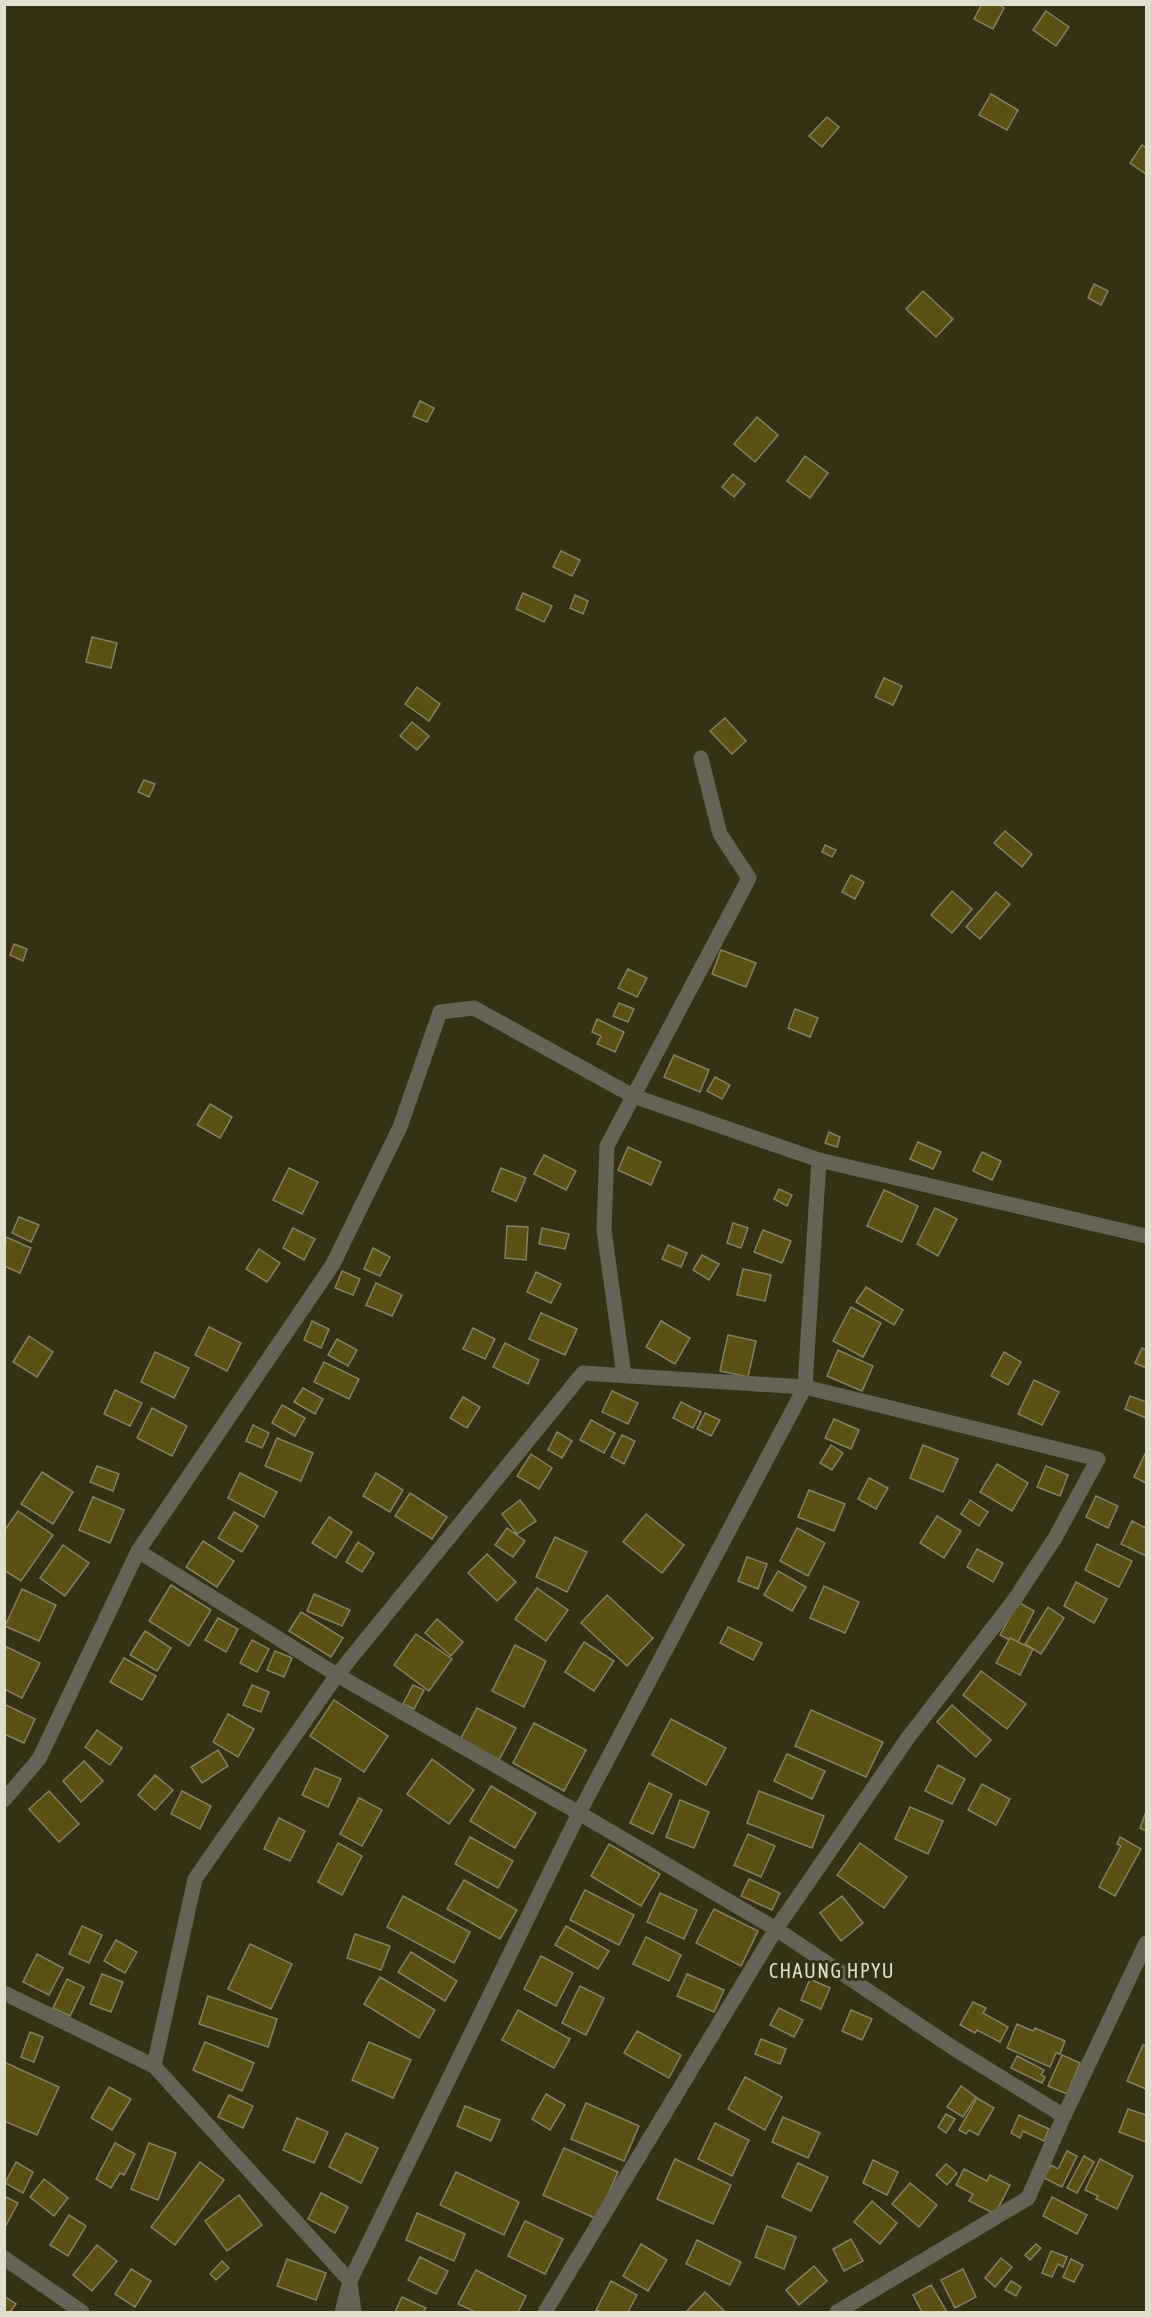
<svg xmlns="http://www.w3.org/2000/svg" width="1151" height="2317" font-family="'Asap Condensed',sans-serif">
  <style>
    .building { fill: #595114; stroke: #848061; stroke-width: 1.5 }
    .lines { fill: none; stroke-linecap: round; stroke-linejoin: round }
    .minor { stroke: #656356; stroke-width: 15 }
    .labels { text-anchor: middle; stroke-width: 6; stroke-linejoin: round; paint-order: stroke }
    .quarter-label { font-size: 20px; letter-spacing: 1.5px; fill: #dfddcc; stroke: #353115 }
  </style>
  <rect width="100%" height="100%" fill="#353115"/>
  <g class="building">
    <polygon points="982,4 998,4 1004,8 993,29 974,19"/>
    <polygon points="1046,11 1069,27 1056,46 1033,30"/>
    <polygon points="991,94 1018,110 1007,130 979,115"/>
    <polygon points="827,117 839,127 822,147 809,136"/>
    <polygon points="1142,145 1146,148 1146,174 1130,163"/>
    <polygon points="1094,284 1108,291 1101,305 1088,298"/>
    <polygon points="923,291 953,319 936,337 906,309"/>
    <polygon points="420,401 434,408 427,422 413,416"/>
    <polygon points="757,417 778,435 755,462 734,444"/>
    <polygon points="805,456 828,473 810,498 787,481"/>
    <polygon points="733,474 745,484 734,497 722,487"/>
    <polygon points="561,551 580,560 572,576 553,567"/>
    <polygon points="523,593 552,606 544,622 516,609"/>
    <polygon points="575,595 588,601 583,614 570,608"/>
    <polygon points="92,637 117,643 111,668 86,662"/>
    <polygon points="884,678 902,686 893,705 875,697"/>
    <polygon points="417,687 440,704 429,721 405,704"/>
    <polygon points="725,718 746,741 732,754 710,731"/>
    <polygon points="412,722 429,736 417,750 400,736"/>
    <polygon points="144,780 155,784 149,797 138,792"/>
    <polygon points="1005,831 1032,854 1022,867 994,843"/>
    <polygon points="825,845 836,850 832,857 822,852"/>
    <polygon points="851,875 864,882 855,899 842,892"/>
    <polygon points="952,891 972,909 952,933 931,915"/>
    <polygon points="996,892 1010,904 980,939 966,927"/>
    <polygon points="14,944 27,949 23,961 10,955"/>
    <polygon points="721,950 756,963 746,987 712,974"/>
    <polygon points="628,969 647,978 637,997 618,988"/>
    <polygon points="619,1003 634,1009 628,1022 613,1016"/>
    <polygon points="795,1009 818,1018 810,1037 788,1028"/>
    <polygon points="597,1019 624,1032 615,1052 597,1044 601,1036 592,1032"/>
    <polygon points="674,1055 709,1070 700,1092 664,1077"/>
    <polygon points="715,1077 730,1085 722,1099 707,1091"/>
    <polygon points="210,1104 232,1117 220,1138 197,1125"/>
    <polygon points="829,1132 840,1137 837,1147 825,1143"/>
    <polygon points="918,1142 941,1152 933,1169 910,1159"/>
    <polygon points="628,1147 661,1162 651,1185 618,1170"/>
    <polygon points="982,1152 1001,1161 992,1180 973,1171"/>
    <polygon points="544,1155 576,1171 566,1190 534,1174"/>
    <polygon points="289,1168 318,1182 302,1214 273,1200"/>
    <polygon points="501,1168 526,1178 516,1201 492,1191"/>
    <polygon points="779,1189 792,1195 787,1206 774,1199"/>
    <polygon points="884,1190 918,1206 902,1242 867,1226"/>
    <polygon points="935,1208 957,1219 938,1256 917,1244"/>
    <polygon points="19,1217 39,1225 31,1242 12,1233"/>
    <polygon points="733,1223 748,1228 741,1248 727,1243"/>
    <polygon points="507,1226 528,1227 526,1260 505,1258"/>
    <polygon points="293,1228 315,1239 304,1260 283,1248"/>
    <polygon points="542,1228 569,1234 565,1249 539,1244"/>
    <polygon points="763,1230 791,1241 782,1263 754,1252"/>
    <polygon points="6,1237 31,1248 20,1273 4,1266"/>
    <polygon points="668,1245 687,1253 681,1267 662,1259"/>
    <polygon points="373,1248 390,1257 380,1276 364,1269"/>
    <polygon points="259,1249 280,1263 267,1282 246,1269"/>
    <polygon points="702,1255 719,1264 709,1280 693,1270"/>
    <polygon points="743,1269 771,1275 765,1301 737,1295"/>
    <polygon points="342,1271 360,1279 353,1295 335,1288"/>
    <polygon points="536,1272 561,1284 551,1303 527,1292"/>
    <polygon points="376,1283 402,1295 392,1316 366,1305"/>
    <polygon points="866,1287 903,1310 894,1325 856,1302"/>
    <polygon points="851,1307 881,1323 863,1357 833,1341"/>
    <polygon points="541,1313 577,1329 565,1355 529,1339"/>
    <polygon points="312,1321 329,1329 321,1348 304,1340"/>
    <polygon points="661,1321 690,1338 675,1364 646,1347"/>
    <polygon points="209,1327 241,1343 227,1371 195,1355"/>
    <polygon points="473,1328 495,1339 485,1359 463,1349"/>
    <polygon points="728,1335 756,1341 748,1377 720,1371"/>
    <polygon points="29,1336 53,1352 37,1377 13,1362"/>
    <polygon points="337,1339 357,1350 348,1366 328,1355"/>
    <polygon points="505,1343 539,1360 528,1384 493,1367"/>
    <polygon points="1142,1348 1146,1350 1146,1368 1135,1363"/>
    <polygon points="838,1350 873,1366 862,1391 827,1376"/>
    <polygon points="155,1352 189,1368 174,1398 141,1382"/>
    <polygon points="1004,1352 1021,1362 1008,1385 991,1376"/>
    <polygon points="324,1362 359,1379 349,1399 314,1382"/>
    <polygon points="1034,1380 1059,1392 1042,1425 1018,1414"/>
    <polygon points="303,1388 323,1399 315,1414 294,1402"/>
    <polygon points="115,1390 142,1403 130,1426 104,1414"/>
    <polygon points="612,1391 638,1403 628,1424 602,1412"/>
    <polygon points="1130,1396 1146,1402 1146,1418 1125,1409"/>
    <polygon points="463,1397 480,1407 467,1428 450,1418"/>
    <polygon points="681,1402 701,1412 693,1428 673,1418"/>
    <polygon points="282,1405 305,1418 295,1436 272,1423"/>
    <polygon points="152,1408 187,1426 172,1456 137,1438"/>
    <polygon points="705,1413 720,1420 711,1436 697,1429"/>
    <polygon points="834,1419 859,1430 851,1449 825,1438"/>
    <polygon points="591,1420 615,1433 604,1453 580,1440"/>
    <polygon points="253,1425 269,1433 262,1448 246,1441"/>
    <polygon points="557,1432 572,1441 562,1458 548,1450"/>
    <polygon points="622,1435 635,1441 624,1464 611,1457"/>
    <polygon points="277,1438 313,1453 301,1481 265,1466"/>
    <polygon points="831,1445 843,1453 832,1470 820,1463"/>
    <polygon points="923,1445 958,1459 943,1492 910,1478"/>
    <polygon points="531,1454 552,1468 539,1489 517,1476"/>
    <polygon points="1145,1454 1146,1454 1146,1483 1134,1477"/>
    <polygon points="997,1464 1028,1483 1012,1511 980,1492"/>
    <polygon points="97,1466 119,1474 113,1491 90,1482"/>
    <polygon points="1046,1466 1068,1475 1060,1496 1037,1487"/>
    <polygon points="42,1472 73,1492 53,1524 21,1504"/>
    <polygon points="240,1473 277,1492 264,1517 228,1498"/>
    <polygon points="376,1473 403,1490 390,1512 363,1496"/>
    <polygon points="869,1478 888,1488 876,1509 858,1499"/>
    <polygon points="809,1490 845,1504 834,1531 798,1517"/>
    <polygon points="410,1493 447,1517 432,1539 395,1516"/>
    <polygon points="1096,1496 1118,1506 1108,1528 1086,1517"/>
    <polygon points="93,1497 124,1510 110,1543 79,1530"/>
    <polygon points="520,1500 536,1521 517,1534 502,1514"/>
    <polygon points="970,1500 988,1512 979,1526 961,1514"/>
    <polygon points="18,1511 53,1535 21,1581 4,1570 4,1531"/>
    <polygon points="234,1512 258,1526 242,1552 218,1538"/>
    <polygon points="646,1514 684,1545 662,1573 623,1542"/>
    <polygon points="937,1516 961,1531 944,1558 920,1543"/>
    <polygon points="329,1517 352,1532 336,1558 312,1543"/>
    <polygon points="1132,1521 1146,1528 1146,1556 1121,1544"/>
    <polygon points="507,1528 525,1541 513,1557 495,1545"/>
    <polygon points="797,1528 825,1543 808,1576 780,1561"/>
    <polygon points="555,1537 587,1552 567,1592 536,1577"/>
    <polygon points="203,1541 234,1561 217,1587 186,1567"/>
    <polygon points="358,1542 374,1553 362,1572 346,1562"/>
    <polygon points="1097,1544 1132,1561 1119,1587 1085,1570"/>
    <polygon points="63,1545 89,1563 65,1596 40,1578"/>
    <polygon points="977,1549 1003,1563 993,1582 967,1567"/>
    <polygon points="487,1554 516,1582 497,1601 468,1573"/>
    <polygon points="747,1557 767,1564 758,1589 738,1581"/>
    <polygon points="778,1571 806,1587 792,1611 764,1595"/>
    <polygon points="1076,1582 1107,1599 1094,1623 1064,1606"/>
    <polygon points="171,1585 211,1610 189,1646 149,1621"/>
    <polygon points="824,1586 859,1602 845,1633 810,1618"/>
    <polygon points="537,1588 568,1610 546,1641 515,1619"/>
    <polygon points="22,1589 56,1605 39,1641 5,1626"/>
    <polygon points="314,1594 350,1610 342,1626 307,1611"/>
    <polygon points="607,1595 653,1638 627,1666 581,1623"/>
    <polygon points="1018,1602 1034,1611 1017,1644 1000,1635"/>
    <polygon points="1048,1607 1064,1618 1041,1654 1025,1644"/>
    <polygon points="301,1612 343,1638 331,1657 289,1631"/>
    <polygon points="218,1618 238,1629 226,1652 205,1640"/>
    <polygon points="437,1619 463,1642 451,1656 425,1633"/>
    <polygon points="728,1627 762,1643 753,1660 720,1643"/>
    <polygon points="145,1631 171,1648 157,1671 130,1655"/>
    <polygon points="416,1634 452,1659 429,1691 394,1665"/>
    <polygon points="1010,1638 1033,1649 1020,1675 996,1663"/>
    <polygon points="252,1640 269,1649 257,1672 240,1663"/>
    <polygon points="584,1642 614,1661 594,1691 565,1672"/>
    <polygon points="515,1645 546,1661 524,1707 492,1691"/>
    <polygon points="7,1647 40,1663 22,1698 4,1689 4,1652"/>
    <polygon points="275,1651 292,1658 284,1677 267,1670"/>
    <polygon points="124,1658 156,1676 142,1700 110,1682"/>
    <polygon points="981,1671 1026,1704 1007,1729 963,1695"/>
    <polygon points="252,1685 269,1692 261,1712 243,1705"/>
    <polygon points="413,1685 424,1690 414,1709 403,1704"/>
    <polygon points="334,1700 388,1736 364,1772 310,1736"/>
    <polygon points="4,1704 35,1719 24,1743 4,1734"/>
    <polygon points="952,1705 991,1740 976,1757 937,1722"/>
    <polygon points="477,1708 516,1728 499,1760 460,1740"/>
    <polygon points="811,1710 883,1742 866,1777 795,1746"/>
    <polygon points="228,1714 254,1729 238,1757 213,1742"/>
    <polygon points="671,1719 726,1748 706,1785 652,1755"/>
    <polygon points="534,1723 586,1750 564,1791 513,1763"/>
    <polygon points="97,1730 122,1748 110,1765 85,1747"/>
    <polygon points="218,1750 228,1766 202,1783 191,1767"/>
    <polygon points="787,1754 825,1771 812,1799 774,1781"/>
    <polygon points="432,1759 474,1790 449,1824 407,1794"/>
    <polygon points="84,1761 103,1781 81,1802 63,1781"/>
    <polygon points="938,1765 965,1779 952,1804 925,1791"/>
    <polygon points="315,1768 341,1779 328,1807 302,1795"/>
    <polygon points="155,1775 173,1790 155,1810 138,1795"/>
    <polygon points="649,1783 672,1794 653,1834 630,1823"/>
    <polygon points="982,1784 1010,1799 996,1825 968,1810"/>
    <polygon points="491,1786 536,1813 515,1848 470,1821"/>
    <polygon points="49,1791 79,1824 59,1842 29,1809"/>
    <polygon points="182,1791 211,1806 200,1829 171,1814"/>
    <polygon points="759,1791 824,1816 812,1848 747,1823"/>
    <polygon points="359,1798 382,1810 362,1846 340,1834"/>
    <polygon points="680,1800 709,1812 694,1848 666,1837"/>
    <polygon points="910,1807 943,1821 928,1854 895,1839"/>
    <polygon points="1146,1812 1146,1831 1140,1828"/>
    <polygon points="279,1818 305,1831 290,1861 264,1849"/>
    <polygon points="748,1834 775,1846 761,1877 734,1865"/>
    <polygon points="470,1837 513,1861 498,1888 455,1864"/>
    <polygon points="1120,1837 1141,1849 1115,1896 1099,1887 1121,1846 1117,1844"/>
    <polygon points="338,1843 362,1856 342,1895 318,1882"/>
    <polygon points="860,1843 907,1877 884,1908 837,1875"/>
    <polygon points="609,1844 660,1874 641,1906 591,1876"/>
    <polygon points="749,1879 780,1893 772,1910 741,1896"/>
    <polygon points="464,1880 517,1910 500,1939 447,1909"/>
    <polygon points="585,1890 634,1915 619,1945 570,1920"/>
    <polygon points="660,1893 697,1910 684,1939 647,1922"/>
    <polygon points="403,1896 470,1932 454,1963 387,1927"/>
    <polygon points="842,1896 863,1923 841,1941 820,1913"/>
    <polygon points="714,1909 758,1931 741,1966 696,1943"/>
    <polygon points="82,1926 102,1935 89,1963 69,1954"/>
    <polygon points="566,1926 609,1951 598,1969 555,1945"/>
    <polygon points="355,1934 390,1946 381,1970 347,1958"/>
    <polygon points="646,1937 681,1955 669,1981 633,1964"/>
    <polygon points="116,1940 137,1952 125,1973 104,1961"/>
    <polygon points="250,1944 292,1964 271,2009 228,1989"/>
    <polygon points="411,1952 457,1981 445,2001 398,1972"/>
    <polygon points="37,1954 63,1968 49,1995 23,1982"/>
    <polygon points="541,1956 573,1973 556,2006 524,1989"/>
    <polygon points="102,1974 123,1982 111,2012 90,2004"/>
    <polygon points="687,1974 724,1990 714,2012 677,1996"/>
    <polygon points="380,1977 435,2010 419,2038 364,2004"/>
    <polygon points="67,1979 84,1987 70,2016 53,2008"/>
    <polygon points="810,1979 830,1988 821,2009 801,2000"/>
    <polygon points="580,1986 604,1998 586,2035 562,2023"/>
    <polygon points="208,1996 277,2019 268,2047 199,2024"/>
    <polygon points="973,2002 986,2008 983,2013 1008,2027 1000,2042 977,2030 975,2033 960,2025"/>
    <polygon points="779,2008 803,2020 794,2037 770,2025"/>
    <polygon points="518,2010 570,2039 554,2068 502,2040"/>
    <polygon points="851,2010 872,2019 862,2040 842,2031"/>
    <polygon points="1017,2024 1033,2031 1035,2028 1065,2041 1060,2054 1056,2053 1050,2067 1007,2048"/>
    <polygon points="637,2031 681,2055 669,2078 624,2053"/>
    <polygon points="30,2032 43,2037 34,2062 21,2057"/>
    <polygon points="761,2039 786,2049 780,2064 755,2054"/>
    <polygon points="205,2042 254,2063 242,2091 193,2070"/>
    <polygon points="369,2042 411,2060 393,2098 352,2080"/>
    <polygon points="1143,2045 1146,2046 1146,2089 1127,2081"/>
    <polygon points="1062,2055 1080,2063 1067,2094 1048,2086"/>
    <polygon points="1017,2056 1044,2070 1041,2075 1045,2077 1042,2083 1011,2068"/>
    <polygon points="4,2062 59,2087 37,2135 4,2121"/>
    <polygon points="745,2077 782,2097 765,2130 728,2109"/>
    <polygon points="961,2086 976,2097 963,2117 947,2107"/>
    <polygon points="109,2087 131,2099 112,2130 91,2118"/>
    <polygon points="546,2094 565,2105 550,2130 532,2119"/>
    <polygon points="229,2095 253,2106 243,2128 218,2117"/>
    <polygon points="977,2098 994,2108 978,2135 969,2130 966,2134 959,2130"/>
    <polygon points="586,2103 639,2126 624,2161 571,2139"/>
    <polygon points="465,2106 500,2120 491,2141 457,2126"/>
    <polygon points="1128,2109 1146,2115 1146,2142 1119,2132"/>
    <polygon points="946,2114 955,2119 946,2133 938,2127"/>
    <polygon points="1019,2115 1049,2129 1044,2141 1023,2131 1020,2138 1011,2133"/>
    <polygon points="783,2117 820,2133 808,2158 772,2142"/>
    <polygon points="297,2118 328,2132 314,2163 283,2150"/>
    <polygon points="715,2123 749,2140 732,2176 698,2159"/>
    <polygon points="346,2133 378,2148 361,2183 329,2167"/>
    <polygon points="115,2143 135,2154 124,2175 120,2173 111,2188 96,2179"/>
    <polygon points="149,2143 176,2153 158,2200 131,2189"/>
    <polygon points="564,2148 618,2172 597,2219 543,2195"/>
    <polygon points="1067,2151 1077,2156 1062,2187 1044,2178 1051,2165 1058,2169"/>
    <polygon points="1084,2156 1094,2162 1077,2193 1067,2188"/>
    <polygon points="675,2159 731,2185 713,2224 657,2199"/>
    <polygon points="1100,2159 1133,2176 1117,2209 1096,2199 1098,2196 1085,2190"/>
    <polygon points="873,2160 898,2172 887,2195 863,2183"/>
    <polygon points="16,2162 33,2172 23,2193 5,2183"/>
    <polygon points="200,2162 224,2180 175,2245 151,2227"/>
    <polygon points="798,2163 828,2177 811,2211 782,2197"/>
    <polygon points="946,2164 957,2173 947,2185 936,2175"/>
    <polygon points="964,2169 987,2181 990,2175 1010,2185 995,2214 969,2201 973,2194 956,2185"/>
    <polygon points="456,2172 519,2202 504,2235 440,2205"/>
    <polygon points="44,2179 68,2198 54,2216 30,2197"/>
    <polygon points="910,2183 937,2205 919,2227 892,2204"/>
    <polygon points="321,2193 348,2207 335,2233 308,2219"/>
    <polygon points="239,2195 262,2225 227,2251 205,2221"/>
    <polygon points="4,2196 18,2203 4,2229"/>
    <polygon points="1052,2197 1087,2215 1077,2234 1043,2216"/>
    <polygon points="872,2201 897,2223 880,2244 854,2222"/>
    <polygon points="417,2213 465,2234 454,2261 406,2240"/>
    <polygon points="69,2215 86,2226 68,2256 50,2245"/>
    <polygon points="525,2221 563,2239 545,2274 508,2256"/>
    <polygon points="767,2226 796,2237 784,2269 755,2257"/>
    <polygon points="851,2239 863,2261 844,2271 833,2249"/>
    <polygon points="697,2240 741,2262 730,2285 686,2264"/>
    <polygon points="641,2244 667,2260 648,2291 623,2276"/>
    <polygon points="1036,2244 1041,2248 1030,2260 1025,2255"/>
    <polygon points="97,2245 117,2261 92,2291 73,2275"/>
    <polygon points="1051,2251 1067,2257 1063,2267 1058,2264 1052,2277 1042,2273"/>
    <polygon points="420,2257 448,2271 436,2294 408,2280"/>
    <polygon points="1001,2258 1012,2267 995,2287 985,2278"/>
    <polygon points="287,2259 326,2273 316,2300 277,2286"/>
    <polygon points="1071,2259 1083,2265 1074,2282 1063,2277"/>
    <polygon points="222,2261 229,2268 216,2280 210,2274"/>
    <polygon points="814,2266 827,2281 799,2305 786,2290"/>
    <polygon points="131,2269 151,2281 135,2307 115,2294"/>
    <polygon points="963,2269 976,2297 955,2308 941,2280"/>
    <polygon points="476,2270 526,2296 518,2312 475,2312 458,2304"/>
    <polygon points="611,2281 637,2295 628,2312 601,2312 596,2310"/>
    <polygon points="1011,2281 1021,2287 1016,2296 1005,2290"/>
    <polygon points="931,2285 947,2312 922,2312 913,2295"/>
    <polygon points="705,2292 725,2312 686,2312"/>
    <polygon points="4,2296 16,2304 10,2312 4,2312"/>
    <polygon points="402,2297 426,2308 423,2312 395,2312"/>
  </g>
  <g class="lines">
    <g class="minor">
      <polyline points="624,1375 604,1230 607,1146 749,878 720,834 701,758"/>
      <polyline points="138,1551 337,1675 579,1813 776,1929 955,2049 1064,2116"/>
      <polyline points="4,1800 39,1759 138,1551 333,1264 400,1127 440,1012 474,1008 633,1096 819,1160 1146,1236"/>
      <polyline points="4,1993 154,2066"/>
      <polyline points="4,2258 82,2312"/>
      <polyline points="342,2312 350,2281 579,1813 805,1387 819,1160"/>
      <polyline points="354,2312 350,2281 154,2066 195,1879 337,1675 583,1373 805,1387 1098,1459 1055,1538 1015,1599 907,1739 776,1929 545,2312"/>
      <polyline points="837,2312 1028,2198 1064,2116 1146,1943"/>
    </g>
  </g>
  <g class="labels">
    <g class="quarter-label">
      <text x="832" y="1978">CHAUNG HPYU</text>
    </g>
  </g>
  <rect width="1151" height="2317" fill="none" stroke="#dfddcc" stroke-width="12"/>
</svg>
